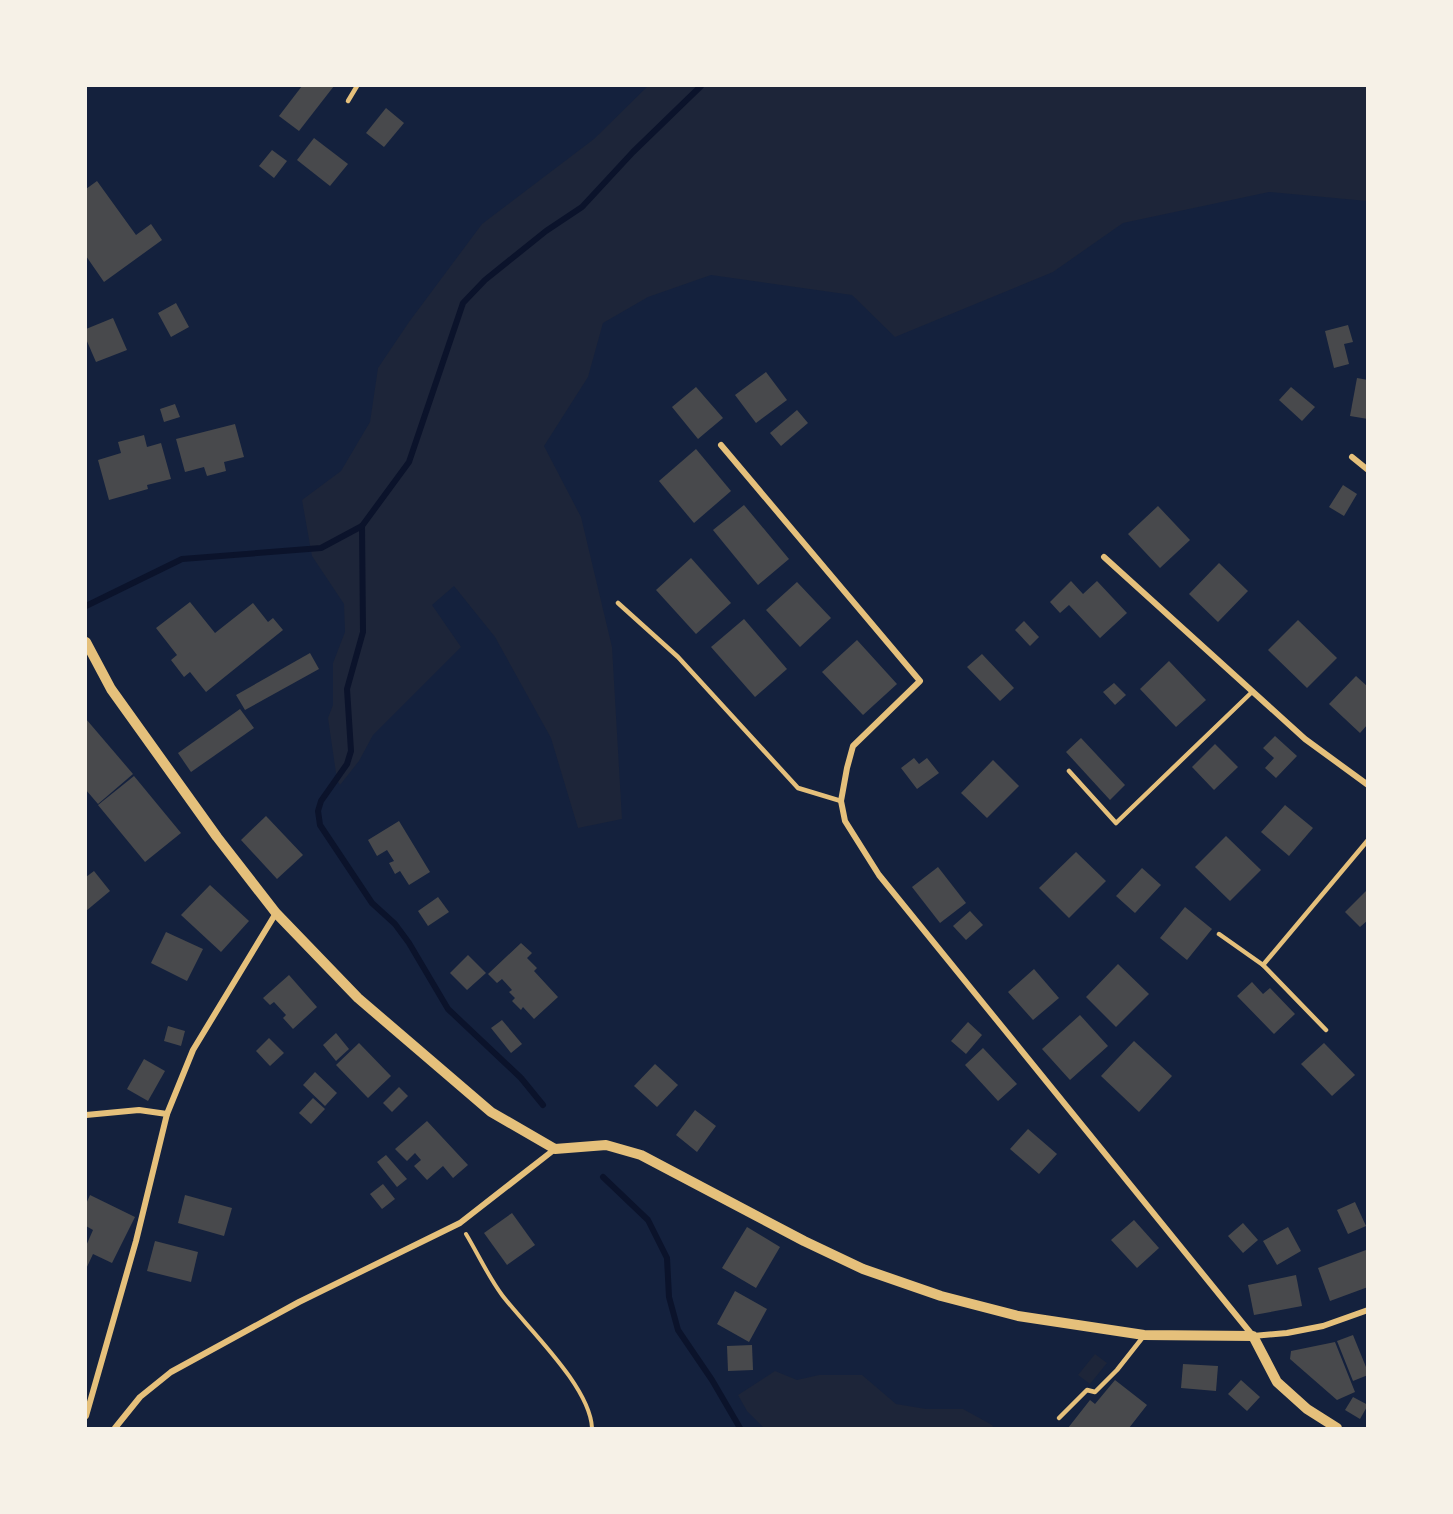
<svg xmlns="http://www.w3.org/2000/svg" width="1453" height="1514" font-family="Montserrat,sans-serif">
  <style>
    .green { fill: #1d2539 }
    .lines { fill: none; stroke-linecap: round; stroke-linejoin: round }
    .stream { stroke: #0b132b; stroke-width: 6 }
    .building { fill: #48494c }
    .path { stroke: #e5c07b; stroke-width: 4 }
    .service { stroke: #e5c07b; stroke-width: 4.5 }
    .minor { stroke: #e5c07b; stroke-width: 6 }
    .tertiary { stroke: #e5c07b; stroke-width: 10 }
  </style>
  <rect width="100%" height="100%" fill="#14213d"/>
  <g class="green">
    <polygon points="648,86 1367,86 1367,201 1269,192 1123,223 1053,272 895,337 852,295 711,275 648,297 603,323 588,377 544,446 581,517 612,647 622,819 578,828 551,738 495,637 454,586 432,605 461,647 373,735 359,761 340,785 337,780 328,718 333,705 333,663 345,632 344,604 312,556 302,500 341,471 370,422 378,368 409,322 482,224 594,139"/>
    <polygon points="1095,1354 1107,1363 1090,1384 1078,1375"/>
    <polygon points="775,1371 797,1380 819,1375 862,1375 896,1404 926,1409 963,1409 992,1425 994,1428 764,1428 747,1411 738,1395"/>
  </g>
  <g class="lines">
    <g class="stream">
      <polyline points="362,526 363,632 347,689 351,751 347,764 321,801 318,811 320,825 372,903 395,924 409,943 448,1009 521,1078 543,1105"/>
      <polyline points="86,606 182,559 321,548 362,526 409,462 463,303 485,280 546,231 582,207 633,152 701,86"/>
      <polyline points="603,1177 648,1220 667,1258 669,1297 678,1330 712,1380 740,1428"/>
    </g>
  </g>
  <g class="building">
    <polygon points="302,86 334,86 299,131 279,116"/>
    <polygon points="386,108 404,123 384,147 366,133"/>
    <polygon points="314,138 348,164 330,186 297,160"/>
    <polygon points="272,150 287,161 274,178 259,166"/>
    <polygon points="97,181 136,235 151,224 162,240 104,282 86,256 86,189"/>
    <polygon points="176,303 189,327 171,337 158,313"/>
    <polygon points="113,318 127,350 96,362 86,339 86,329"/>
    <polygon points="1348,325 1353,342 1344,344 1349,364 1334,368 1325,331"/>
    <polygon points="766,372 787,400 756,423 735,395"/>
    <polygon points="1357,378 1368,380 1368,419 1350,416"/>
    <polygon points="696,387 723,418 698,439 672,407"/>
    <polygon points="1291,387 1315,407 1302,421 1279,400"/>
    <polygon points="175,404 180,417 164,422 160,409"/>
    <polygon points="797,410 808,423 781,446 770,433"/>
    <polygon points="235,424 244,457 224,462 226,471 207,476 204,467 185,472 176,439"/>
    <polygon points="144,435 147,447 161,443 171,479 147,485 148,489 109,500 98,460 121,453 118,442"/>
    <polygon points="696,449 731,491 694,523 659,481"/>
    <polygon points="1343,485 1357,494 1344,516 1329,507"/>
    <polygon points="744,505 789,559 758,585 713,530"/>
    <polygon points="1158,506 1190,540 1160,568 1128,534"/>
    <polygon points="691,558 731,603 696,634 656,590"/>
    <polygon points="1219,563 1248,591 1218,622 1189,594"/>
    <polygon points="1071,581 1083,594 1097,581 1127,613 1100,638 1069,605 1060,613 1050,602"/>
    <polygon points="797,582 831,618 800,647 766,610"/>
    <polygon points="190,602 215,633 253,603 268,622 273,618 283,630 206,692 190,672 184,677 171,660 177,655 156,628"/>
    <polygon points="744,619 787,669 755,697 711,647"/>
    <polygon points="1298,620 1337,658 1307,688 1268,650"/>
    <polygon points="1024,621 1039,637 1030,646 1015,630"/>
    <polygon points="857,640 897,684 863,715 822,672"/>
    <polygon points="310,653 319,669 245,710 236,695"/>
    <polygon points="982,654 1014,688 1000,701 967,667"/>
    <polygon points="1169,661 1206,700 1176,727 1140,689"/>
    <polygon points="1356,676 1368,687 1368,724 1360,733 1329,704"/>
    <polygon points="1114,683 1126,695 1115,705 1103,692"/>
    <polygon points="240,709 254,728 191,772 178,753"/>
    <polygon points="86,719 133,774 98,804 86,790"/>
    <polygon points="1275,736 1297,756 1276,778 1265,768 1274,758 1263,748"/>
    <polygon points="1081,738 1125,785 1110,800 1066,752"/>
    <polygon points="1215,744 1238,767 1214,790 1192,767"/>
    <polygon points="914,758 919,764 927,758 939,773 917,789 901,768"/>
    <polygon points="993,760 1019,786 987,818 961,793"/>
    <polygon points="134,776 181,833 145,862 98,805"/>
    <polygon points="1285,805 1313,828 1289,856 1261,832"/>
    <polygon points="266,816 303,855 277,879 241,840"/>
    <polygon points="399,821 430,872 409,885 400,871 395,874 389,863 394,861 387,850 377,856 368,840"/>
    <polygon points="1226,836 1261,870 1230,901 1195,867"/>
    <polygon points="1076,852 1106,881 1069,918 1039,888"/>
    <polygon points="938,867 966,903 940,923 912,887"/>
    <polygon points="1142,868 1161,885 1135,913 1116,896"/>
    <polygon points="94,871 110,891 86,911 86,877"/>
    <polygon points="210,885 249,921 221,952 181,915"/>
    <polygon points="1368,889 1368,920 1360,927 1345,912"/>
    <polygon points="438,897 449,912 428,926 418,911"/>
    <polygon points="1185,907 1212,929 1187,960 1160,938"/>
    <polygon points="970,911 983,925 966,940 953,926"/>
    <polygon points="166,932 203,949 187,981 151,963"/>
    <polygon points="521,943 532,953 527,958 537,968 534,971 558,997 534,1019 523,1007 521,1010 512,1001 515,998 509,992 512,990 502,979 497,983 488,974"/>
    <polygon points="468,955 486,973 467,990 450,973"/>
    <polygon points="1118,964 1149,994 1116,1027 1086,997"/>
    <polygon points="1034,969 1059,998 1033,1020 1008,992"/>
    <polygon points="289,975 317,1007 293,1029 283,1018 286,1015 274,1002 270,1005 263,998"/>
    <polygon points="1252,982 1263,994 1270,988 1295,1014 1274,1034 1237,996"/>
    <polygon points="1080,1015 1108,1046 1070,1080 1042,1049"/>
    <polygon points="502,1020 522,1044 511,1053 491,1028"/>
    <polygon points="968,1022 982,1035 966,1054 951,1041"/>
    <polygon points="168,1026 185,1031 181,1046 164,1041"/>
    <polygon points="336,1033 349,1049 336,1061 323,1045"/>
    <polygon points="269,1038 284,1053 270,1066 256,1051"/>
    <polygon points="1134,1041 1172,1076 1139,1112 1101,1076"/>
    <polygon points="359,1043 391,1076 368,1098 336,1065"/>
    <polygon points="1324,1043 1355,1075 1332,1096 1301,1064"/>
    <polygon points="983,1048 1017,1084 998,1101 965,1065"/>
    <polygon points="144,1059 165,1071 148,1101 127,1089"/>
    <polygon points="655,1064 678,1085 657,1107 634,1086"/>
    <polygon points="315,1072 337,1093 325,1106 303,1085"/>
    <polygon points="399,1087 408,1096 392,1112 383,1103"/>
    <polygon points="313,1098 325,1109 311,1124 299,1113"/>
    <polygon points="695,1110 716,1126 697,1152 676,1135"/>
    <polygon points="427,1121 468,1165 453,1178 443,1166 427,1180 414,1166 421,1160 415,1153 407,1161 395,1149"/>
    <polygon points="1028,1129 1057,1154 1039,1174 1010,1149"/>
    <polygon points="386,1155 407,1179 397,1187 377,1162"/>
    <polygon points="383,1184 395,1199 382,1209 370,1194"/>
    <polygon points="90,1195 135,1217 112,1263 93,1254 86,1269 86,1246 93,1230 86,1226 86,1204"/>
    <polygon points="185,1195 232,1208 224,1236 178,1223"/>
    <polygon points="1355,1202 1366,1226 1348,1234 1337,1210"/>
    <polygon points="512,1213 535,1245 507,1265 484,1233"/>
    <polygon points="1134,1220 1159,1248 1137,1268 1111,1240"/>
    <polygon points="1243,1223 1258,1240 1243,1253 1228,1236"/>
    <polygon points="747,1227 780,1247 756,1288 722,1268"/>
    <polygon points="1288,1227 1301,1251 1277,1265 1263,1241"/>
    <polygon points="155,1241 198,1252 191,1282 147,1271"/>
    <polygon points="1366,1250 1368,1287 1330,1301 1318,1268"/>
    <polygon points="1296,1275 1302,1306 1254,1315 1248,1285"/>
    <polygon points="735,1291 767,1309 749,1342 717,1324"/>
    <polygon points="1353,1335 1368,1372 1368,1375 1353,1381 1337,1341"/>
    <polygon points="1335,1342 1355,1392 1337,1400 1290,1359 1291,1351"/>
    <polygon points="752,1345 753,1370 728,1371 727,1346"/>
    <polygon points="1183,1364 1218,1366 1216,1391 1181,1388"/>
    <polygon points="1115,1380 1147,1405 1129,1428 1068,1428 1090,1400 1095,1404"/>
    <polygon points="1241,1380 1260,1397 1247,1411 1228,1394"/>
    <polygon points="1353,1397 1368,1405 1360,1419 1345,1410"/>
  </g>
  <g class="lines">
    <path class="path" d="M466 1234C478 1254 488 1276 502 1295 527 1328 590 1386 592 1428"/>
    <g class="service">
      <polyline points="348,101 357,86"/>
      <polyline points="618,603 678,657 798,788 841,801"/>
      <polyline points="1069,771 1116,823 1252,692"/>
      <polyline points="1219,934 1263,965 1326,1030"/>
      <polyline points="1263,965 1368,840"/>
      <polyline points="1059,1418 1087,1390 1095,1392 1117,1370 1143,1337"/>
    </g>
    <g class="minor">
      <polyline points="721,445 920,681 853,746 847,768 841,801 845,821 879,875 1253,1336 1287,1333 1323,1326 1368,1310"/>
      <polyline points="1352,457 1368,470"/>
      <polyline points="1104,557 1305,739 1368,785"/>
      <polyline points="86,1115 139,1110 167,1114"/>
      <polyline points="86,1416 136,1241 167,1114 193,1050 276,913"/>
      <polyline points="115,1428 140,1397 171,1372 299,1302 460,1223 555,1149"/>
    </g>
    <polyline class="tertiary" points="86,642 111,689 217,837 276,913 358,998 491,1112 555,1149 606,1145 641,1155 804,1241 863,1269 941,1296 1018,1316 1144,1335 1253,1336 1277,1382 1307,1409 1337,1428"/>
  </g>
  <rect width="1453" height="1514" fill="none" stroke="#f6f1e7" stroke-width="174"/>
</svg>
